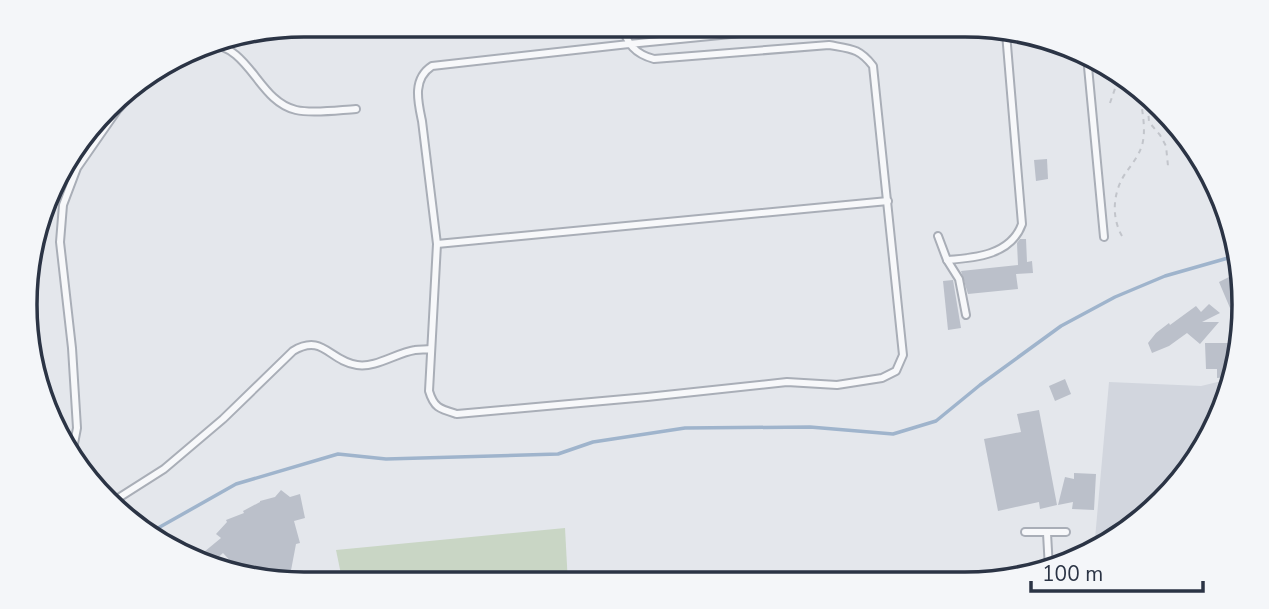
<svg xmlns="http://www.w3.org/2000/svg" width="1269" height="609" font-family="'Nunito Sans',sans-serif">
<rect width="100%" height="100%" fill="#e4e7ec"/>
<!-- built -->
<path fill="#d2d6de" d="M1230,379l-7,33 -37,63 -51,51 -41,24 15,-168 92,4z"/>
<!-- green -->
<path fill="#c9d6c5" d="M565,528l3,56h-225l-7,-34z"/>
<g fill="none" stroke-linecap="round" stroke-linejoin="round">
<!-- stream -->
<path stroke="#9fb4cc" stroke-width="3.5" d="M151,532l85,-48 102,-30 48,5 172,-5 35,-12 92,-14 125,-1 83,7 43,-13 44,-36 81,-59 54,-29 50,-21 70,-20"/>
</g>
<!-- building -->
<g fill="#bbc0ca">
<path d="M1047,159l1,20 -12,2 -2,-21z"/>
<path d="M1020,239h6l1,23 5,-1 1,12 -17,1 2,15 -50,5 -7,-23 57,-6 -1,-22z"/>
<path d="M1235,274l2,4 2,-2 5,25 -14,7 -11,-26z"/>
<path d="M953,280l8,48 -13,2 -5,-49z"/>
<path d="M1209,304l11,9 -18,9h17l-19,22 -13,-11 -18,13 -17,7 -4,-10 8,-10 13,-10 1,2 26,-19 5,6z"/>
<path d="M1205,343h24v18h4l-3,16 -13,1v-9h-11z"/>
<path d="M1065,379l6,15 -16,7 -6,-15z"/>
<path d="M1039,410l18,95 -17,4 -1,-7 -41,9 -14,-72 37,-7 -4,-18z"/>
<path d="M1074,473l22,1 -2,36 -22,-1 1,-7 -15,3 7,-28 9,2z"/>
<path d="M281,490l9,7 10,-3 5,24 -11,3 6,22 -4,1 -7,37 -42,-8 1,-4 -12,-2 -13,-14 -10,9 -9,-10 17,-14 -5,-4 11,-12 -1,-2 18,-7 -1,-2 17,-9v-1l15,-4z"/>
</g>
<g fill="none" stroke-linecap="round" stroke-linejoin="round">
<!-- service casing -->
<g stroke="#a9aeb7" stroke-width="10">
<g id="service">
<path d="M622,25c5,19 13,29 32,34l175,-14c22,4 30,3 44,21l30,289 -7,16 -14,7 -45,7 -50,-3 -140,15 -190,17c-17,-5 -23,-6 -28,-23l8,-147 -15,-123c-4,-19 -10,-42 10,-55l197,-22 195,-19"/>
<path d="M208,43c43,4 50,58 88,67 17,4 43,0 60,-1"/>
<path d="M1087,56l17,181"/>
<path d="M938,236l9,24 12,19 7,36"/>
<path d="M437,244l451,-43"/>
<path d="M947,260c28,-2 64,-5 75,-36l-16,-191"/>
<path d="M72,454l5,-26 -5,-80 -12,-106 3,-37 14,-37 41,-59 33,-36"/>
<path d="M109,504l55,-35 59,-50 70,-68c30,-18 36,10 64,14 19,3 39,-12 58,-15 5,-1 11,0 16,-1"/>
<path d="M1025,532h41"/>
<path d="M1047,533l2,36"/>
</g>
</g>
<!-- path -->
<g stroke="#c2c5cb" stroke-width="2" stroke-dasharray="5 5" stroke-linecap="butt">
<path d="M1147,96l2,26 11,13 6,11 2,20"/>
<path d="M1110,103l9,-26"/>
<path d="M1122,236c-11,-19 -9,-44 3,-62 7,-10 16,-21 18,-33 3,-16 -2,-34 -3,-49"/>
</g>
<!-- service -->
<use href="#service" stroke="#f7f8fa" stroke-width="6"/>
</g>
<!-- crop -->
<path d="M0 0H1269V609H0ZM304 37H965A267 267 0 0 1 1232 304V305A267 267 0 0 1 965 572H304A267 267 0 0 1 37 305V304A267 267 0 0 1 304 37Z" fill="#f4f6f9" fill-rule="evenodd"/>
<path fill="none" stroke="#2b3445" stroke-width="3.5" d="M304 37H965A267 267 0 0 1 1232 304V305A267 267 0 0 1 965 572H304A267 267 0 0 1 37 305V304A267 267 0 0 1 304 37Z"/>
<!-- scale -->
<path d="M1031 581v10h172v-10" fill="none" stroke="#2b3445" stroke-width="3.5"/>
<text x="1042" y="581" font-size="21" fill="#2b3445" stroke="#f4f6f9" stroke-width="5" paint-order="stroke">100 m</text>
</svg>
